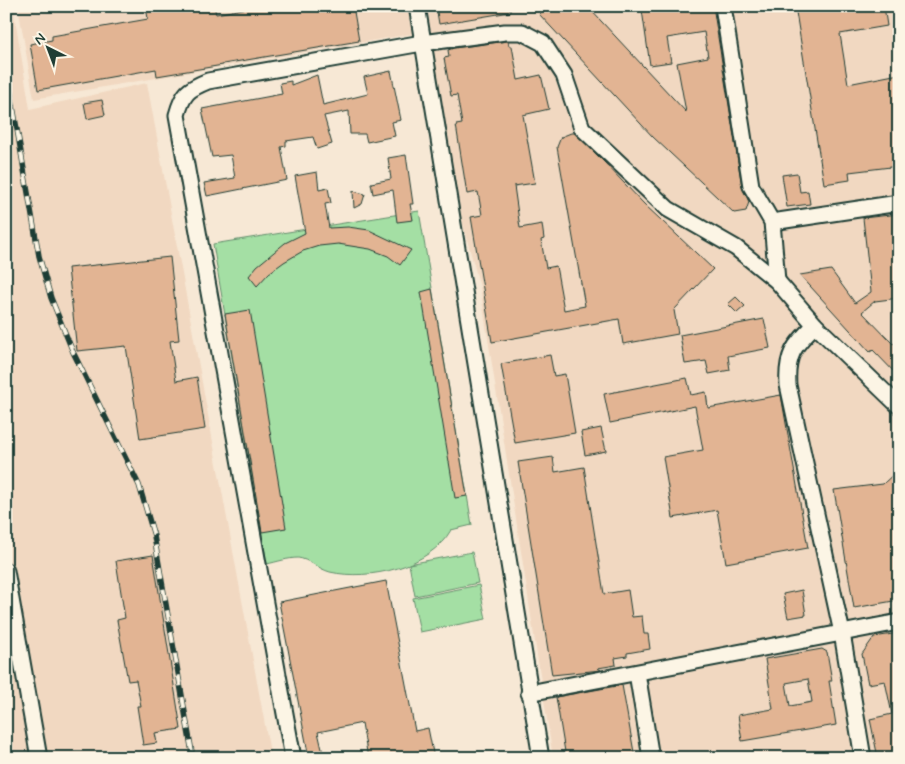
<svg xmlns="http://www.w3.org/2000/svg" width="905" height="764" font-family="Mynerve,sans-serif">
<rect width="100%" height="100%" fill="#f7e8d5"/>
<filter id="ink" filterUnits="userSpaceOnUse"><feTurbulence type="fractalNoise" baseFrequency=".02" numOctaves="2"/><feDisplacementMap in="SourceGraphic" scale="10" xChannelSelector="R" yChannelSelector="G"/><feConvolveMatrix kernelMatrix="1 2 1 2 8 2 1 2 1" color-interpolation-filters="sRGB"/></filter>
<g filter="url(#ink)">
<!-- built -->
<g fill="#f1d8c1">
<path d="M6,6h7l17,103 117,-26 124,675h-265z"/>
<path d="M18,6h881v752h-346l-73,-471 -69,-253 -377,65z"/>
</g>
<!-- green -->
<g fill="#a4dfa4" stroke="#628e6c">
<path d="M419,211l53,314 -21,5c-21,37 -82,51 -121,42 -11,-3 -22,-13 -32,-14 -10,0 -22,4 -31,6l-54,-320z"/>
<path d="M472,552l6,31 -63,13 -6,-32z"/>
<path d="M479,585l7,34 -66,13 -7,-34z"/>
</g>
<!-- building -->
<g fill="#e2b493" stroke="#1f3d34" fill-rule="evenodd">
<path d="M146,6h68l2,8 43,-8h94l6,35 -136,23v1l-66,11 -1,-7 -118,21 -8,-46 22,-4v-4l96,-17z"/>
<path d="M436,6h74v6l-71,12z"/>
<path d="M548,6h39l99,106 -9,-49 31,-6 -4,-25 -37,6 4,24 -21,3 -8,-55 26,-4h45l29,181 7,15 -3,9 -12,2 -81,-76 -114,-123z"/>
<path d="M795,6h89l3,20 -47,8 8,50 51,-10v92l-50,6 1,8 -26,4z"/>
<path d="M508,41l1,5h3l6,34 23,-5 8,34 -26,6 12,68 -21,3 6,42 22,-4 2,15 -3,1 5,28 10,-2 8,44 21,-4 -28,-159 4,-10 10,-4h4l30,30 39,41 69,65 -39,41 4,24 -55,10 -4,-25 -127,23 -21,-125 11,-2 -4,-23 -11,2 -11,-69 6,-1 -5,-29 -6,1 -7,-38 5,-1 -1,-7 6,-2z"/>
<path d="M391,71l10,49 -9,2 3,14 -28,6 -2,-8h-15l-1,-23 -25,5 8,28 -15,5 -4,-12 -27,4v5l-5,1 6,33 -80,16 -3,-13 31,-5 -4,-23 -19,2 -10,-48 80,-15 -2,-11 11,-2v4l26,-10 6,30 45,-11 -4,-17z"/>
<path d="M102,100l3,15 -18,4 -3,-16z"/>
<path d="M406,155l7,49h-3l3,16 -16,2 -4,-32 -20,4 -2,-11 20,-4 -3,-21z"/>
<path d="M317,172l2,18 9,-2 3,15 -6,1 4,24 19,-1 21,3 42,20 -11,15 -12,-9 -18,-7 -32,-5 -19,2 -16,5 -19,11 -15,11 -12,13 -8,-10 8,-10 28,-23 20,-10 -10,-57z"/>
<path d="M797,173l3,19 8,-1 2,13 -23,3 -5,-32z"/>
<path d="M353,191l12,3 -3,10 -8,4z"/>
<path d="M899,214v84l-24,3 -13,11 31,32 6,-5v38l-26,-27 -3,2 -70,-77 31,-5 24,33 16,-11 -8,-74z"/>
<path d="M170,257l9,83 -9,1 6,40 21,-4 8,52 -65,10 -14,-93 -49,5 -9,-83z"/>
<path d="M432,289l35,207 -12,2 -34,-206z"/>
<path d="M736,297l9,9 -8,7 -9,-9z"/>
<path d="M250,310l36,218 -24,4 -37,-218z"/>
<path d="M764,319l6,29 -42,8 2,14 -21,4 -3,-13 -21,3 -5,-29z"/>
<path d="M550,355l4,21 11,-2 10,59 -60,10 -14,-79z"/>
<path d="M687,378l4,17 15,-3 2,16 73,-13 27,153 -82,15 -9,-53 -44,8 -10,-61 40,-7 -8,-44 -85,17 -6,-29z"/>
<path d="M601,428l5,23 -21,4 -4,-23z"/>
<path d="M553,457l2,15 29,-5 20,127 24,-4 4,27 10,-1 2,18h4l2,15 -23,4v3l-12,2 1,7 -18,3 3,2 -49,5 -34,-213z"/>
<path d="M899,469v131l-45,8 -20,-118 49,-6z"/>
<path d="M153,555l28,174 -26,4 2,10 -14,2 -6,-39h4l-5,-26 -8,1 -11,-61 8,-2 -9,-57z"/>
<path d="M386,581l29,150 13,-3 6,30h-66l-6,-35 -44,9 6,26h-15l-30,-156z"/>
<path d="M802,590l4,25 -18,3 -5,-24z"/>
<path d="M899,633v125h-21l-8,-39 22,-5 -7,-33 -17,3 -6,-30 12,-17z"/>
<path d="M822,649l5,3 5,29h-3l7,44 -94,16 -4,-26 35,-6 -8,-50zM808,679l4,23 -22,4 -4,-23z"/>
<path d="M622,685l13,73h-69l-10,-61z"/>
</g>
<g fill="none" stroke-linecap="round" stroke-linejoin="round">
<!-- minor casing -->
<g stroke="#1f3d34" stroke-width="19">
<g id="minor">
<path d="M417,6l124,752"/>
<path d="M723,6l28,180 21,36 5,59"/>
<path d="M772,222l127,-19"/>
<path d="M815,325c-21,20 -29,30 -27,60l54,248 21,125"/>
<path d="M6,571l33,187"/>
<path d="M637,673l14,85"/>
<path d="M529,693l370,-71"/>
<path d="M293,758l-116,-643c6,-22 11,-26 31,-34l214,-38 83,-11h17l21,11 21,32 18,53 86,81 68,39 41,33 38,44 84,81"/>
</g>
</g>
<!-- minor -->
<use href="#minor" stroke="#fcf5e5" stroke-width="15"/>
<!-- rail casing -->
<g stroke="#1f3d34" stroke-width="5.5">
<path id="rail" d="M6,66l33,190 12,42 22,54 66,133 15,51 39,222"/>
</g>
<!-- rail -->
<use href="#rail" stroke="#fcf5e5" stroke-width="4" stroke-dasharray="11" stroke-linecap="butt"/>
</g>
</g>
<!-- margin -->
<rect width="905" height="764" fill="none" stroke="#fcf5e5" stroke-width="25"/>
<rect x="12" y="12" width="880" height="739" fill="none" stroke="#1f3d34" stroke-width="2" filter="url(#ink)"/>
<!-- north arrow -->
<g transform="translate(48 48) rotate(318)" stroke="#fcf5e5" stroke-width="4" paint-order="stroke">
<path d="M0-4L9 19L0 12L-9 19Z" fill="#1f3d34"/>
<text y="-8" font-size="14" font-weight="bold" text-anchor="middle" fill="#1f3d34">N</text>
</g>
</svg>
